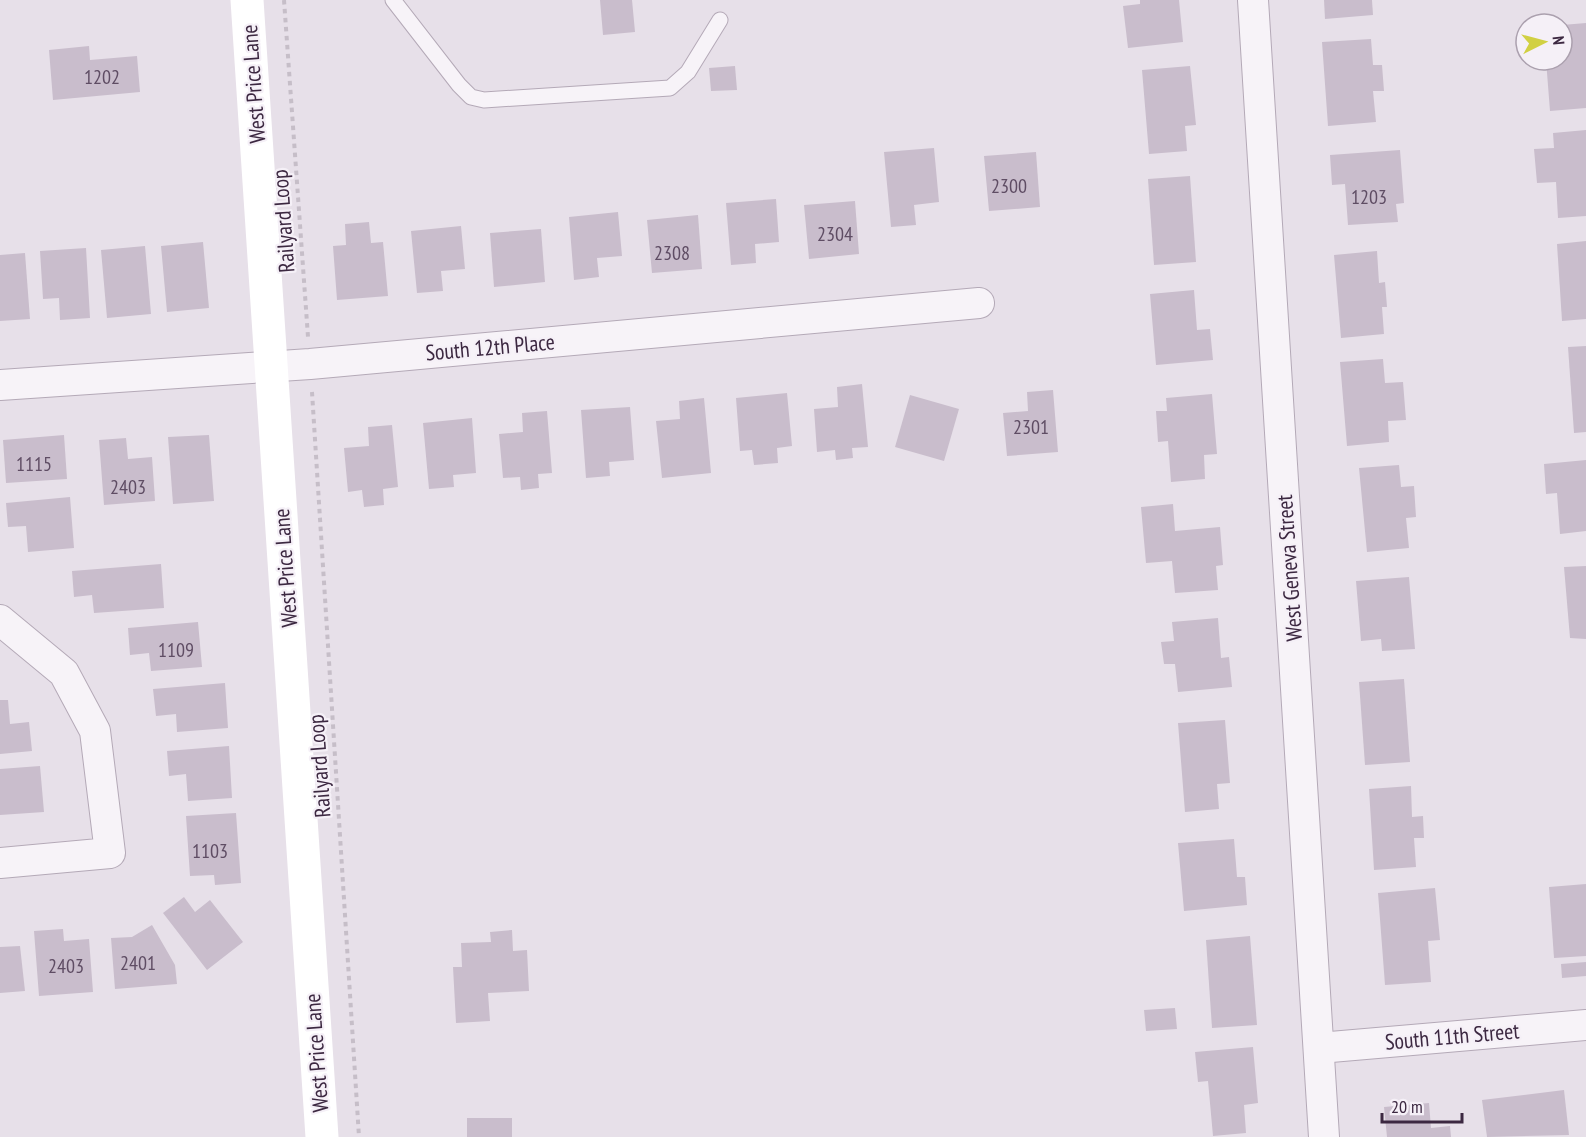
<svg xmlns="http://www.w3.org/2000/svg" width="1586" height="1137" font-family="'PT Sans Narrow',sans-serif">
<rect width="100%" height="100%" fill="#e7e0e9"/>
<!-- building -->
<g fill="#c9bdcc">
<path d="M600,0h32l3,32 -32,3z"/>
<path d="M1140,0h39l4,42 -55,6 -5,-42 17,-2z"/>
<path d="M1324,0h48l1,15 -48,4z"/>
<path d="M1586,23v85l-36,3 -4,-51h16v-35z"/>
<path d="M1371,39l2,26h9l2,26h-11l3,31 -48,4 -6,-84z"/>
<path d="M89,46l1,14 47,-4 3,36 -87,8 -4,-50z"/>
<path d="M735,66l2,24 -26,1 -2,-23z"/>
<path d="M1190,66l6,59 -11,1 2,25 -38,3 -7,-84z"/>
<path d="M1586,130v86l-28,2 -2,-36 -19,1 -3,-34 20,-1 -1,-15z"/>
<path d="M934,148l5,54 -25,3 2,20 -25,2 -7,-75z"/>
<path d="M1400,150l4,53 -8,1 2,18 -50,3 -3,-41 -13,1 -2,-30z"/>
<path d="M1036,152l4,55 -51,4 -5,-55z"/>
<path d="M1190,176l6,86 -42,3 -6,-86z"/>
<path d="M776,199l3,43 -24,2 1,19 -25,2 -5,-62z"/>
<path d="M855,201l4,53 -50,5 -5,-54z"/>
<path d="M618,212l4,44 -25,2 2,19 -25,3 -5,-63z"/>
<path d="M698,215l4,54 -50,4 -5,-53z"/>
<path d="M369,222l2,21 12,-1 5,54 -51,4 -4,-54 13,-1 -1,-21z"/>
<path d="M461,226l4,43 -24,2 2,20 -26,2 -6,-62z"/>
<path d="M541,229l4,53 -51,5 -4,-54z"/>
<path d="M1586,241v78l-24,2 -5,-77z"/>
<path d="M203,242l6,66 -42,4 -6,-66z"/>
<path d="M145,246l6,68 -44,4 -6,-68z"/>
<path d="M86,248l4,70 -30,2 -1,-22 -16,1 -3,-48z"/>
<path d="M1377,251l2,32 6,-1 2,25h-5l2,27 -43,4 -7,-83z"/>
<path d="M25,253l5,66 -30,2v-66z"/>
<path d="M1194,290l3,40 13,-1 3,31 -57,5 -6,-71z"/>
<path d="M1586,346v86l-12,1 -6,-86z"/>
<path d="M1383,359l2,24 18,-1 3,38 -18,1 1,21 -42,4 -7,-84z"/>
<path d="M862,384l6,63 -16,1 1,10 -17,2 -1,-10 -18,2 -3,-43 24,-2 -1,-20z"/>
<path d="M1053,390l5,62 -51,4 -4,-43 25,-2 -1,-19z"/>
<path d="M787,393l5,53 -15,2 1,15 -24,2 -2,-15 -12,1 -4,-53z"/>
<path d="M1212,394l5,60 -13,1 1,24 -34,3 -3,-41 -10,1 -2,-31h11l-1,-13z"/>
<path d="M910,395l49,14 -15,52 -49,-14z"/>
<path d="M704,398l7,75 -49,5 -6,-57 24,-2 -1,-18z"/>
<path d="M630,407l4,53 -25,2 1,14 -24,2 -5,-68z"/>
<path d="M547,411l5,62 -14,1 1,14 -18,2 -1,-13 -17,1 -4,-44 24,-2 -1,-19z"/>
<path d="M472,418l4,55 -23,2 1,12 -25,2 -6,-66z"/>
<path d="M392,425l6,62 -15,2 1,16 -20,2 -2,-17 -14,2 -4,-44 25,-2 -1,-19z"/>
<path d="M64,435l3,44 -61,4 -3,-43z"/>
<path d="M209,435l5,66 -41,3 -5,-67z"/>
<path d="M126,438l2,21 24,-2 3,44 -51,4 -5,-65z"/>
<path d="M1586,460v71l-26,3 -3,-41 -11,1 -2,-30z"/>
<path d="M1399,465l2,22 13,-1 2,31 -10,1 3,30 -42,4 -8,-84z"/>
<path d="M70,497l4,51 -46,4 -2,-26 -18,1 -2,-24z"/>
<path d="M1173,504l2,27 45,-4 3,38 -7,1 2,24 -43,3 -3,-32 -26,2 -5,-56z"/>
<path d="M161,564l3,44 -70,5 -2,-18 -18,2 -2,-26z"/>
<path d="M1586,566v73l-16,-1 -6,-71z"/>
<path d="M1409,577l6,72 -33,2 -1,-12 -20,2 -5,-60z"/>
<path d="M1218,618l3,40 8,-1 3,30 -54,5 -3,-28h-11l-3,-22 13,-1 -2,-19z"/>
<path d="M198,622l4,45 -51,4 -2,-18 -19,2 -2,-27z"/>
<path d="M1404,679l6,83 -45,3 -6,-83z"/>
<path d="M225,683l3,45 -51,4 -1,-18 -20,2 -3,-27z"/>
<path d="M0,700h8l2,24 19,-2 3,29 -32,3z"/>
<path d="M1225,720l5,63 -13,1 2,25 -34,3 -7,-89z"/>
<path d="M229,746l3,52 -44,3 -2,-27 -17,2 -2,-25z"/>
<path d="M40,766l4,46 -44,3v-46z"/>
<path d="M1411,786l1,31 11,-1 1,22h-10l2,29 -42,3 -5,-81z"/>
<path d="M236,813l5,70 -26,2 -1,-10 -24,1 -4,-60z"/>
<path d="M1234,839l3,38h8l2,28 -63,6 -6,-68z"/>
<path d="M1586,884v72l-32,2 -5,-71z"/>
<path d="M1435,888l5,52 -12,1 3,41 -46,3 -7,-92z"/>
<path d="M184,897l11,15 15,-12 33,42 -36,28 -44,-57z"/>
<path d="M152,925l23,40 2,19 -62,5 -4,-51 21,-1z"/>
<path d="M63,929l1,12 25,-2 4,53 -54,4 -5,-65z"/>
<path d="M512,930l1,21 14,-1 2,41 -41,2 2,28 -34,2 -3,-56h9l-1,-24 30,-1 -1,-10z"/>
<path d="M1250,936l7,89 -45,3 -6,-88z"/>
<path d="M20,946l5,45 -25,2v-46z"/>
<path d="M1586,962v14l-24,2 -1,-14z"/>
<path d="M1175,1008l2,21 -31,2 -2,-21z"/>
<path d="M1253,1047l5,56 -14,2 2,28 -33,3 -5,-55 -10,1 -3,-30z"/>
<path d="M1564,1090l5,45 -82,2 -5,-37z"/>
<path d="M1429,1103l2,25 19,-2 1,11h-64l-3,-30z"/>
<rect x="467" y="1118" width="45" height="19"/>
</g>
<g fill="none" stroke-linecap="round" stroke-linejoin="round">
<!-- lane casing -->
<g stroke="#b4a9b7" stroke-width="17">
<path id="lane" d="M393,0l66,85 12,12 13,3 186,-12 18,-16 32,-52"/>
</g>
<!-- street casing -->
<g stroke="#b4a9b7" stroke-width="32">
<g id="street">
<path d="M1253,0l71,1137"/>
<path d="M0,385l310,-21 669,-61"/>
<path d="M0,620l64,53 31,58 15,122 -110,10"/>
<path d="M1319,1048l267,-23"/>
</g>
</g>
<!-- path -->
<g stroke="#c6bec8" stroke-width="4" stroke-dasharray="4.5 4.5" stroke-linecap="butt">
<path d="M284,0l24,337"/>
<path d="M312,392l47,745"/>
</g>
<!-- lane -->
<use href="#lane" stroke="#f7f3f8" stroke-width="15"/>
<!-- street -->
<use href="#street" stroke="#f7f3f8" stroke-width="30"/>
<!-- secondary -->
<path stroke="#fff" stroke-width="33" d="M247,0l75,1137"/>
</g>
<g text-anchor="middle" stroke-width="4.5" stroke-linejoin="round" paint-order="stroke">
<!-- number labels -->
<g font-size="20" fill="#5f4d64">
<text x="102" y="84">1202</text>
<text x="1009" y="193">2300</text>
<text x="1369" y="204">1203</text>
<text x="835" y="241">2304</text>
<text x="672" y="260">2308</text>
<text x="1031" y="434">2301</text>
<text x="34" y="471">1115</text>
<text x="128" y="494">2403</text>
<text x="176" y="657">1109</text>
<text x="210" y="858">1103</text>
<text x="138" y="970">2401</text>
<text x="66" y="973">2403</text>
</g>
<!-- street labels -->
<g font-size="22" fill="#3c2841" stroke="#f5f0f7">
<text transform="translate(253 84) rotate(-94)" y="8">West Price Lane</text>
<text transform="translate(283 221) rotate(-94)" y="8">Railyard Loop</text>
<text transform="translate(490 347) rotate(-5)" y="8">South 12th Place</text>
<text transform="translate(285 568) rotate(-94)" y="8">West Price Lane</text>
<text transform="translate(1289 568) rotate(-94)" y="8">West Geneva Street</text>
<text transform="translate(319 766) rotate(-94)" y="8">Railyard Loop</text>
<text transform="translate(1452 1036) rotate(-5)" y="8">South 11th Street</text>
<text transform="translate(316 1053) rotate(-94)" y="8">West Price Lane</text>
</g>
</g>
<!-- north arrow -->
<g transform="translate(1544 42) rotate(84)"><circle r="28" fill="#f5f0f7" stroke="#aba0ae" stroke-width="1.5"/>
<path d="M0-4.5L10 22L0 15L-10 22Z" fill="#d1d042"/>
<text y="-9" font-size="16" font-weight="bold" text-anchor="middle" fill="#3c2841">N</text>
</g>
<!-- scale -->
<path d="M1382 1113v9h80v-9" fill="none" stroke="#3c2841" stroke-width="3"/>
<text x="1391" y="1113" font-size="18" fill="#3c2841" stroke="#f5f0f7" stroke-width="4.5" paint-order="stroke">20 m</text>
</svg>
